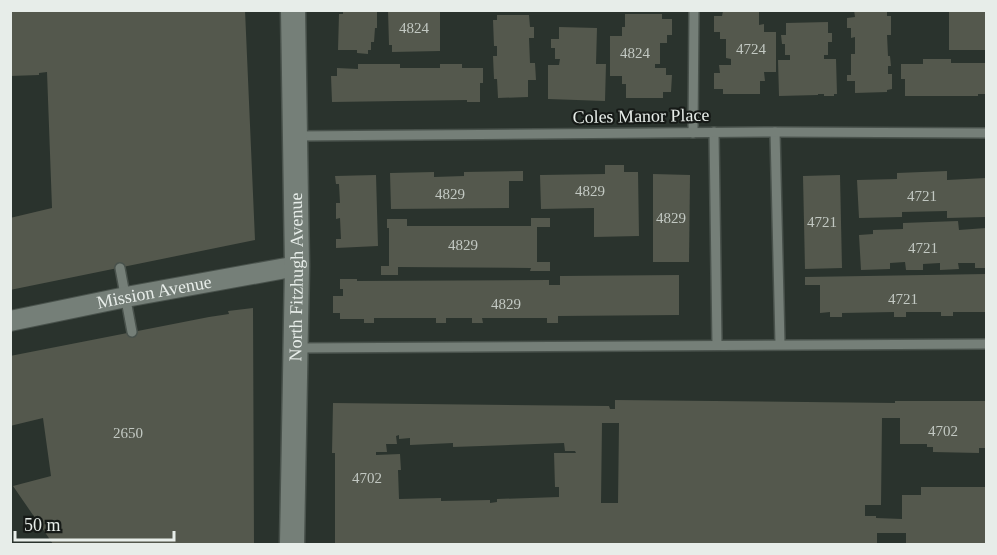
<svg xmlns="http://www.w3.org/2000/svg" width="997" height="555" font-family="Georgia,serif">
<rect width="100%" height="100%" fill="#2a332d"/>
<!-- building -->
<g fill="#54584d" fill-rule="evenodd">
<path d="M10,10h235l10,230 -245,50v-72l42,-10 -5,-136 -8,1v2l-29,1z"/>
<path d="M343,10h34v18h-2l-1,14h-3v8h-3v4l-11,-1v-3h-19l1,-36h4z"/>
<path d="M388,10h52v41l-48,1v-7h-3z"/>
<path d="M854,10h33v6h4v19h-4l1,21h2l1,10h-3v8h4v15l-5,1v2l-32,1v-12h-8v-6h4v-21h4v-17l-4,1v-10h-4v-10l8,-1z"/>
<rect x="949" y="10" width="37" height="40"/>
<path d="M723,11h36v14l5,-1v8h12v40h-12l1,9h-5v13h-37v-5h-9v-16h6l-1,-8h12v-6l-5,-1v-19h-6v-7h-6v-16h8z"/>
<path d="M625,14h37v5h10v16h-5v8h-7v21h-5v4h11v7h6l-1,17h-8v6h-37v-14h-4v-8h-12v-40h12v-9h3z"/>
<path d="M497,15h32l1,12h4v11h-5l1,25h5l1,17h-8v17l-30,1 -1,-19h-3l-1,-23h4v-10h-3l-1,-26h4z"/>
<path d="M828,22v11h4v9h-4v13h-4v4h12l1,35h-3v2h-10v-2h-6v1l-39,1 -1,-36h12v-5h-5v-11h-3l-1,-9h5v-12z"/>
<path d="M559,27l38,1 -1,36h10l-1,37 -57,-2v-34h11l1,-6h-5v-11h-4v-9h8z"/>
<path d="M923,59h28v4h35v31h-8v2h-73v-17h-4v-15h22z"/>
<path d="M358,64h42v4h40v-4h22v4h21v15h-3v19h-13v-2l-135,2 -1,-26h6v-8l21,1z"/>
<path d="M605,165h19v7h14l1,64 -45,1v-29l-53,1 -1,-34 65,-1z"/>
<path d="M523,171v10h-14v27l-118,1 -1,-36 44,-1v5l30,-1v-4z"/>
<path d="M947,171v9l39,-2v39l-39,1v-7l-45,1v5l-43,1 -2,-38 40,-1v-6z"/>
<path d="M653,174l37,1 -1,87h-36z"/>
<path d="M376,175l2,71 -42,2v-9h5l-1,-21 -4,1v-16h4l-1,-19h-3l-1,-8z"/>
<path d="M840,175l2,93 -37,1 -2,-93z"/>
<path d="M531,218h19v9h-13v35h13v9h-20l1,-3 -133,-1v8h-17v-9h8v-38h-2v-9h20v7h124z"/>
<path d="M958,221l1,9 27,-2v40h-11v-5h-17l1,6 -19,1v-7l-17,1v6h-17l-1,-8 -15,1v6l-29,1 -2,-35 14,-1v-4l30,-1v-6z"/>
<path d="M986,274v38h-33v4h-12v-4h-35v5h-12v-5l-52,1v4h-12v-5l-10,1v-28h-15v-8z"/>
<path d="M679,275v40l-121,1v7h-11v-5h-65l1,5h-11v-5h-26v5h-10v-5h-62v5h-10v-4h-24v-6h-7v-17h10v-7h-3v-10h17v2l192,-1v5h11v-9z"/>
<path d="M253,308l1,236h-201l-40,-58 38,-10 -8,-58 -33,8v-70l199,-39 20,-3 -1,-3z"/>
<path d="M615,400l280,3v-2h91v47h-7v5l-46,-1v-5h-6v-3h-27v-26h-18l-1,87h-16v11h11v2l26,1v-24h19v-8h65v57h-80v-11h-29v11h-542v-91h-3l1,-50 276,3 1,3h5zM602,423h17l-1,80h-17zM399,435v4l11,-1v7l43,-2v4l111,-4 1,8h10l1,2h-22l1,34h4v10l-62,2v3l-7,1v-3l-49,1v-3l-42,1 -1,-29h3l-1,-16 -24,1v-3h11l-1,-8h11l-1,-8z"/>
</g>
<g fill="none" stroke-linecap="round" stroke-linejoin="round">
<!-- service casing -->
<g stroke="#49524c" stroke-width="12">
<g id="service">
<path d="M714,132l3,213"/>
<path d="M775,132l5,212"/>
<path d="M693,133l1,-123"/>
<path d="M296,136l479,-4 211,1"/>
<path d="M120,268l12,64"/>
<path d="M296,348l690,-4"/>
</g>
</g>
<!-- minor casing -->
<g stroke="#49524c" stroke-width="22">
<g id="minor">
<path id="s1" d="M10,321l116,-24 171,-31"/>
</g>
</g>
<!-- tertiary casing -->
<g stroke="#49524c" stroke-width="27">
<g id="tertiary">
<path id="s2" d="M292,544l5,-278 -4,-256"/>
</g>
</g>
<!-- service -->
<use href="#service" stroke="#757f78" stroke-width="9"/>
<!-- minor -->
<use href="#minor" stroke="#757f78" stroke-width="20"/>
<!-- tertiary -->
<use href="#tertiary" stroke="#757f78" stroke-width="24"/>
</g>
<g text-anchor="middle" stroke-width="4.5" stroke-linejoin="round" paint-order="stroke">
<!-- number labels -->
<g font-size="15" fill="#c2c8c2">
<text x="414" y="33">4824</text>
<text x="751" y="54">4724</text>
<text x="635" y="58">4824</text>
<text x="590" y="196">4829</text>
<text x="450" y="199">4829</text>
<text x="922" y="201">4721</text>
<text x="671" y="223">4829</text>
<text x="822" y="227">4721</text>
<text x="463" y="250">4829</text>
<text x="923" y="253">4721</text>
<text x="903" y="304">4721</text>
<text x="506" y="309">4829</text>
<text x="943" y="436">4702</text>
<text x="128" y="438">2650</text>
<text x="367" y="483">4702</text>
</g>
<!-- street labels -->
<g font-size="18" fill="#e7ede9" stroke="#161a17">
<text transform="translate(641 116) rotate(-1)" y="6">Coles Manor Place</text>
<text dy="6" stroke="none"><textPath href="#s2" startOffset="267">North Fitzhugh Avenue</textPath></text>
<text dy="6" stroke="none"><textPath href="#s1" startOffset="147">Mission Avenue</textPath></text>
</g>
</g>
<!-- border -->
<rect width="997" height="555" fill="none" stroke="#e7ede9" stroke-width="24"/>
<!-- scale -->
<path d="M15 531v9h159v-9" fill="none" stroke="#e7ede9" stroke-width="3"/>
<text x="24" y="531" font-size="18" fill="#e7ede9" stroke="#161a17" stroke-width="4.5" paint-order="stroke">50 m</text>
</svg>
